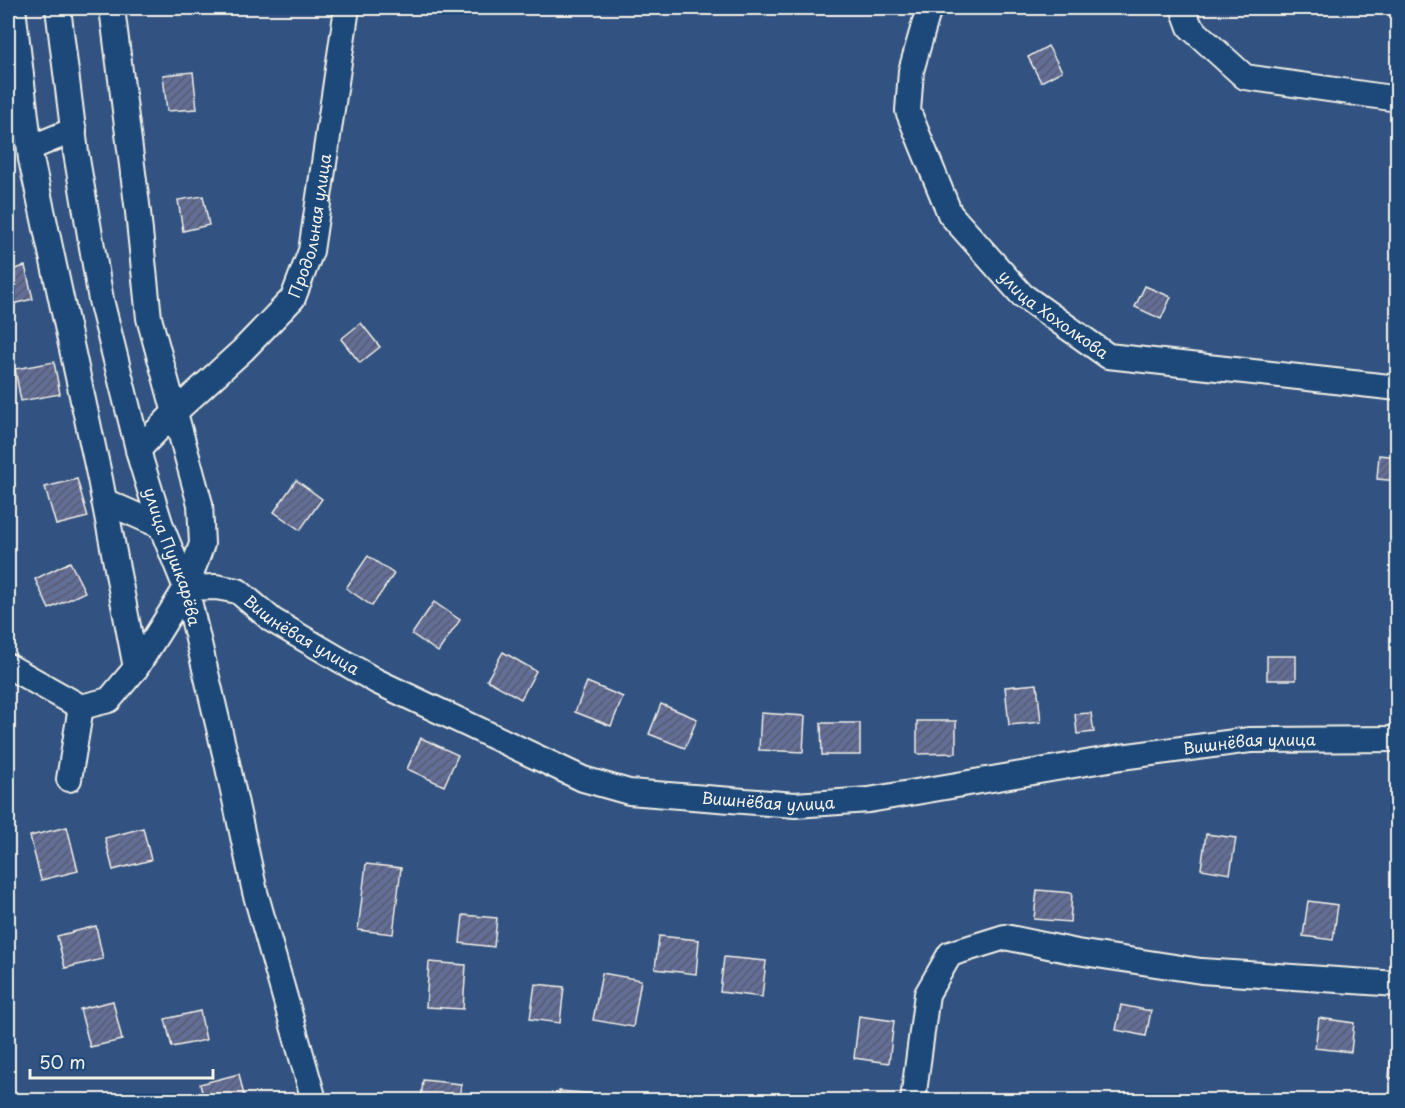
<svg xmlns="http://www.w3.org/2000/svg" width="1405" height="1108" font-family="'Playpen Sans',sans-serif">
<defs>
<pattern id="building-hatch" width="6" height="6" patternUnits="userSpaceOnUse" patternTransform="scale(1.5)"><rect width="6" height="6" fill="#646e96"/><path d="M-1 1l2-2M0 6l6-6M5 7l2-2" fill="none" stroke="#565b6e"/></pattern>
</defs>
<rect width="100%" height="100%" fill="#325382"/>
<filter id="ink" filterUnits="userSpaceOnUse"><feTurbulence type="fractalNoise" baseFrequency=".0167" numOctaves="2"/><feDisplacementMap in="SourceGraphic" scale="12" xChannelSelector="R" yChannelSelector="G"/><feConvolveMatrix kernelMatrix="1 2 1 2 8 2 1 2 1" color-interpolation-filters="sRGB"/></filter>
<g filter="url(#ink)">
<!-- building -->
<g fill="url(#building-hatch)" stroke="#f4f1e8" stroke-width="1.5">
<path d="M1048,46l14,25 -21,11 -13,-25z"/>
<path d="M193,72l4,37 -30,2 -4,-36z"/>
<path d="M203,196l6,29 -26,6 -5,-31z"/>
<path d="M25,266l8,33 -25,6v-34z"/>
<path d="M1145,286l26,11 -10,22 -26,-12z"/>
<path d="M361,323l19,24 -20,16 -19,-24z"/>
<path d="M54,362l6,32 -39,7 -6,-32z"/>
<path d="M1379,455l19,2v24l-21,-2z"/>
<path d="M77,479l11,38 -32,8 -11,-38z"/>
<path d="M296,480l26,19 -22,31 -26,-18z"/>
<path d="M368,556l26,18 -22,32 -26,-18z"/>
<path d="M70,562l15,30 -36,17 -14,-30z"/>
<path d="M434,602l26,18 -22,32 -26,-18z"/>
<path d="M503,652l33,19 -15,28 -34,-19z"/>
<rect x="1267" y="656" width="29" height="24"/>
<path d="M587,682l36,15 -12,29 -36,-14z"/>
<path d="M1037,684l4,38 -32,3 -4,-38z"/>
<path d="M661,704l36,15 -12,29 -36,-14z"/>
<path d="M761,713l44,3 -2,36 -44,-2z"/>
<path d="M1091,713l3,19 -17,2 -2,-20z"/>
<path d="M917,721h39v32l-39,1z"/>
<path d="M821,723h39v32h-38z"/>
<path d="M421,738l37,17 -14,31 -37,-17z"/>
<path d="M67,827l11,44 -37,9 -11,-44z"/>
<path d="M143,828l8,32 -38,10 -8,-32z"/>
<path d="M1206,834l30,4 -6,36 -29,-5z"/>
<path d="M366,864l35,4 -8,66 -35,-4z"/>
<path d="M1037,890l35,3 -2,29 -36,-3z"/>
<path d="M1308,901l30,4 -5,35 -30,-4z"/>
<path d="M463,915l34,3 -3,29 -34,-4z"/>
<path d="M96,926l7,33 -38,9 -8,-32z"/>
<path d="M659,936l40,4 -3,34 -41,-5z"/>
<path d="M724,957l42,4 -4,36 -42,-5z"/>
<path d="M429,962l37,3 -3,44 -37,-2z"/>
<path d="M602,973l39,7 -8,47 -40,-7z"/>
<path d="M535,984l29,3 -4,36 -30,-4z"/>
<path d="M113,1001l9,39 -32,7 -10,-38z"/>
<path d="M1121,1005l30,6 -5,25 -30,-6z"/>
<path d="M200,1011l6,29 -34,7 -7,-28z"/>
<path d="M859,1016l35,5 -5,42 -35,-5z"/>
<path d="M1319,1018l35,5 -3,29 -36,-4z"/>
<path d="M1393,1036l5,1v42l-9,-1z"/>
<path d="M239,1074l6,26h-41l-4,-16z"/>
<path d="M423,1080l38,4 -2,16h-38z"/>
<path d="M559,1091l37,3v6h-38z"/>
</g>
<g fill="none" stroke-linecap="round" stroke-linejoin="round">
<!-- minor casing -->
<g stroke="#f4f1e8" stroke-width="28">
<g id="minor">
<path d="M13,8l18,151 69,320 36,189"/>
<path id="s1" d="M58,8l18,145 25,147 40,161 20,65 25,62 40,170 29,134 59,208"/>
<path id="s2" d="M929,8l-18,63 -3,40 42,103 72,81 86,61 290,32"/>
<path d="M1183,8l7,19 55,50 153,22"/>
<path d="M30,148l44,-18"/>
<path id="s3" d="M138,450l36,-37 69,-63 50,-52 18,-47 36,-243"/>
<path d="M104,501l57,25"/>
<path id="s4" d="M186,588l30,-1 22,4 34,29 104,61 207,98 46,13 166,13 74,-5 252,-43 129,-17 148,-1"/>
<path d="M8,666l73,41"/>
<path d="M81,707l28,-7 27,-32 50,-80 16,-44 -2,-40 -51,-186 -11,-106 -26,-204"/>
<path d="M69,779l12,-72"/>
<path d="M913,1100l14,-106 23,-40 55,-17 72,15 124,19 197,13"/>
</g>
</g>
<!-- minor -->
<use href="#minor" stroke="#1f4a7a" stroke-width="24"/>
</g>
</g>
<g text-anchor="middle" stroke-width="4.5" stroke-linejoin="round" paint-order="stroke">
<!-- street labels -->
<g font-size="16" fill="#f4f1e8" stroke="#1f4a7a">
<text dy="6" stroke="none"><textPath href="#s3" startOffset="292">Продольная улица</textPath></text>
<text dy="6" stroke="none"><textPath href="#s2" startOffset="362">улица Хохолкова</textPath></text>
<text dy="6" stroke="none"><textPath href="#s1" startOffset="562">улица Пушкарёва</textPath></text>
<text dy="6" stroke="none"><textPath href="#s4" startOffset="130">Вишнёвая улица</textPath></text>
<text dy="6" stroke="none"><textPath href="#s4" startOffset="1120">Вишнёвая улица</textPath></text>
<text dy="6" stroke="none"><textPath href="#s4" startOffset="634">Вишнёвая улица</textPath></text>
</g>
</g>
<!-- margin -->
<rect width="1405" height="1108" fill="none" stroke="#1f4a7a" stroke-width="30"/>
<rect x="15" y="15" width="1375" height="1078" fill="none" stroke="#f4f1e8" stroke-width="2" filter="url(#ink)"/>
<!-- scale -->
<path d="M30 1069v9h183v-9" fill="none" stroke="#f4f1e8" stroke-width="3"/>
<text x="39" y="1069" font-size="18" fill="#f4f1e8" stroke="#1f4a7a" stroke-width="4.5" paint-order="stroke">50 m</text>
</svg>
